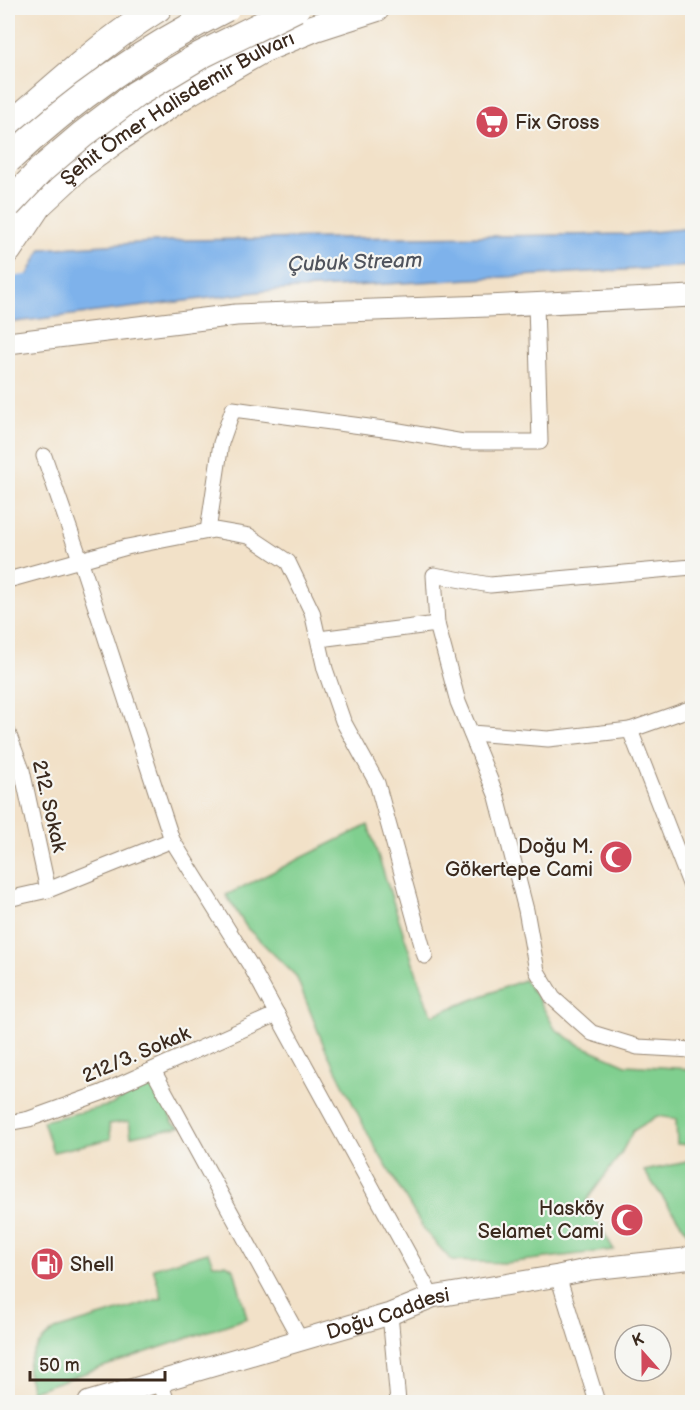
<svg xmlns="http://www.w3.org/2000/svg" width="700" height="1410" font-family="'Balsamiq Sans',sans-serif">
<rect width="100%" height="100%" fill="#f6f6f2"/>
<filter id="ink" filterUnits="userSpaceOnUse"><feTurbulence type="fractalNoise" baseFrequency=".0167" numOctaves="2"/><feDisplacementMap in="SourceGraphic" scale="12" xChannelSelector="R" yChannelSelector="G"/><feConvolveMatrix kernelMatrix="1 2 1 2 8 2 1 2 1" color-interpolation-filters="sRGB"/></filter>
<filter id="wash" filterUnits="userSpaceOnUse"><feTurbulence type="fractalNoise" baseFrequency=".008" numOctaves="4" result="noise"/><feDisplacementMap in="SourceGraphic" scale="24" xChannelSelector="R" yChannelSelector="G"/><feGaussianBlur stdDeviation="1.35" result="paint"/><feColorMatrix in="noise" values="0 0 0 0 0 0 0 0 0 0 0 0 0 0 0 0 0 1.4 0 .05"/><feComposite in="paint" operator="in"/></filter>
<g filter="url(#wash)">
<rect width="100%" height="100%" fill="#f2e1c8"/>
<!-- green -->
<g fill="#80cf8f" stroke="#5e7c56" stroke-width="1.5">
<path d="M368,825l59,180 6,10 91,-35 15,20 16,29 23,15 48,21 66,4v79v-3l-15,-1 -1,-25 -19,-3 -24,15 -13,24 -34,46 28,49 -109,13 -53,-2 -27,-30 -53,-89 -48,-96 -28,-70 -49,-48 -21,-33z"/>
<path d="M145,1086l14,5 14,32 7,4 -49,9 -2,-15 -20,3 2,15 -58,13 -10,-31 68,-16z"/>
<path d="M692,1161v74l-2,1 -46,-65z"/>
<path d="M208,1252l5,12h13l8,5 13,49 -215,73c-2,-7 -5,-16 -4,-24 2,-15 15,-29 27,-37l107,-32 -9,-30z"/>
</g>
<!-- water -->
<path fill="#7eb2eb" stroke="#5c6e84" stroke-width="1.5" d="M692,228v38l-426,25 -258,32v-9l33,-65 146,-9 444,-6z"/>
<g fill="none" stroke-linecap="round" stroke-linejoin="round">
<!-- river -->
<path stroke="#7eb2eb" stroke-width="33" d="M8,294l54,-8"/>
</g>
</g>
<g filter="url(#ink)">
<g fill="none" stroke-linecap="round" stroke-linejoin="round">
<!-- street casing -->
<g stroke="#968673" stroke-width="17">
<g id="street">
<path d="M44,456l36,103 92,281"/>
<path d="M208,531l13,-88 12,-34 166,22 64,11h77l-4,-138"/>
<path d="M8,580l119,-33 87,-17 35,6 39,26 24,50 13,57 18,52 34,62 48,173"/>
<path d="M437,624l-3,-49 56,10 202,-18"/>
<path d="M319,639l118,-15 21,78 39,95 29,113 11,61 16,27 39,35 46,14 54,3"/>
<path d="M692,708l-62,22 62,159"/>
<path d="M8,733l14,37 26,120"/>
<path d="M471,733l77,6 82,-9"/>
<path d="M8,899l40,-9 124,-50 78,125 182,332"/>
<path d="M153,1070l147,269"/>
<path d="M8,1123l21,-4 72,-26 176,-79"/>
<path d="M558,1276l39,126"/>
<path d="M390,1314l8,88"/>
<path d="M160,1382l7,20"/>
</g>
</g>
<!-- secondary casing -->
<g stroke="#968673" stroke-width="23">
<g id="secondary">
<path d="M8,343l228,-28 252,-9 204,-10"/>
<path id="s1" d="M89,1402l301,-88 42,-17 126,-21 33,-7 94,-10 7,-3"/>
</g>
</g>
<!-- highway casing -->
<g stroke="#968673" stroke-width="29">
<g id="highway">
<path d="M8,128c48,-43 96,-86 150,-120"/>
<path id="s2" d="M8,250l30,-45 43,-40 37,-27 72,-47 73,-42 51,-21 62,-20"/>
</g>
</g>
<!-- street -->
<use href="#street" stroke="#fff" stroke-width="15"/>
<!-- secondary -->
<use href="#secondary" stroke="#fff" stroke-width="21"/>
<!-- highway -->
<use href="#highway" stroke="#fff" stroke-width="27"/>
<!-- highway-bridge casing -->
<g stroke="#968673" stroke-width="29" stroke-linecap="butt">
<g id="highway-bridge">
<path d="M8,160c65,-61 138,-112 218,-152"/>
<path d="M8,205l33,-35 41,-35 54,-41 65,-39 95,-47"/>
</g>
</g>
<!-- highway-bridge -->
<use href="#highway-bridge" stroke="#fff" stroke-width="27"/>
</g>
</g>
<!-- icons -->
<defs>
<g id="supermarket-disc" transform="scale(1.725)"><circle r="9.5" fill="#d1495b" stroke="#f6f6f2"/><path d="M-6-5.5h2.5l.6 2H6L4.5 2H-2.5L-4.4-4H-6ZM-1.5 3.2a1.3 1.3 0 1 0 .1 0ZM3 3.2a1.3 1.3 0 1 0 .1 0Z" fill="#fff"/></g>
<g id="mosque-disc" transform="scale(1.725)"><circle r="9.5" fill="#d1495b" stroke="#f6f6f2"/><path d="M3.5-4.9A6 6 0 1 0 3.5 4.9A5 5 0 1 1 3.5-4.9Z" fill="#fff"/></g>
<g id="fuel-disc" transform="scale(1.725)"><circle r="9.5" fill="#d1495b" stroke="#f6f6f2"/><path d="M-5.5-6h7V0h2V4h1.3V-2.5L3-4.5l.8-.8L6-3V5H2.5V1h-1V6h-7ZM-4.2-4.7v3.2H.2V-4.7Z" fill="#fff"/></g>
</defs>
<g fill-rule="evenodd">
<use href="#supermarket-disc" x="492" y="122"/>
<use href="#mosque-disc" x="616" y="857"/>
<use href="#mosque-disc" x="627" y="1220"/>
<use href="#fuel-disc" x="47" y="1264"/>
</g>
<g text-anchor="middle" stroke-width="4.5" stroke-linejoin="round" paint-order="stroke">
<!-- street labels -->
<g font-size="20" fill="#3b2a1e" stroke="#f6f6f2">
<text dy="7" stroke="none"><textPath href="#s2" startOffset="225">Şehit Ömer Halisdemir Bulvarı</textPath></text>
<text transform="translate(50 806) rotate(77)" y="7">212. Sokak</text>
<text transform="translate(136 1054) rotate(-23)" y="7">212/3. Sokak</text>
<text dy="7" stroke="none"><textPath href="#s1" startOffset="312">Doğu Caddesi</textPath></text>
</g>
<!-- poi labels -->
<g font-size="20" fill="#3b2a1e" stroke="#f6f6f2" text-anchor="start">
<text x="515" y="129">Fix Gross</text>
<text x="593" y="853" text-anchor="end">Doğu M.<tspan x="593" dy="23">Gökertepe Cami</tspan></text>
<text x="604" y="1215" text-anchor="end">Hasköy<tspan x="604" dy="23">Selamet Cami</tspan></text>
<text x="70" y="1271">Shell</text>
</g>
<!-- water labels -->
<g font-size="21" font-style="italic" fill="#4f535c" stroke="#f6f6f2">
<text transform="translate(355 262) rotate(-2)" y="7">Çubuk Stream</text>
</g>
</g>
<!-- margin -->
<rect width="700" height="1410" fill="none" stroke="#f6f6f2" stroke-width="30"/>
<!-- north arrow -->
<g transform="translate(643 1353) rotate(339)"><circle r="28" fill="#f6f6f2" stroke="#aba49d" stroke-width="1.5"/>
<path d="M0-4.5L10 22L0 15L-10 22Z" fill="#d1495b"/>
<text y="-9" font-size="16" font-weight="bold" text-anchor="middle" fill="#3b2a1e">K</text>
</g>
<!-- scale -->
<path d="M30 1371v9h135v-9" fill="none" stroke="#3b2a1e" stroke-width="3"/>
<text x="39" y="1371" font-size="18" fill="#3b2a1e" stroke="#f6f6f2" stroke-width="4.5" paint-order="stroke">50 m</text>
</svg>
